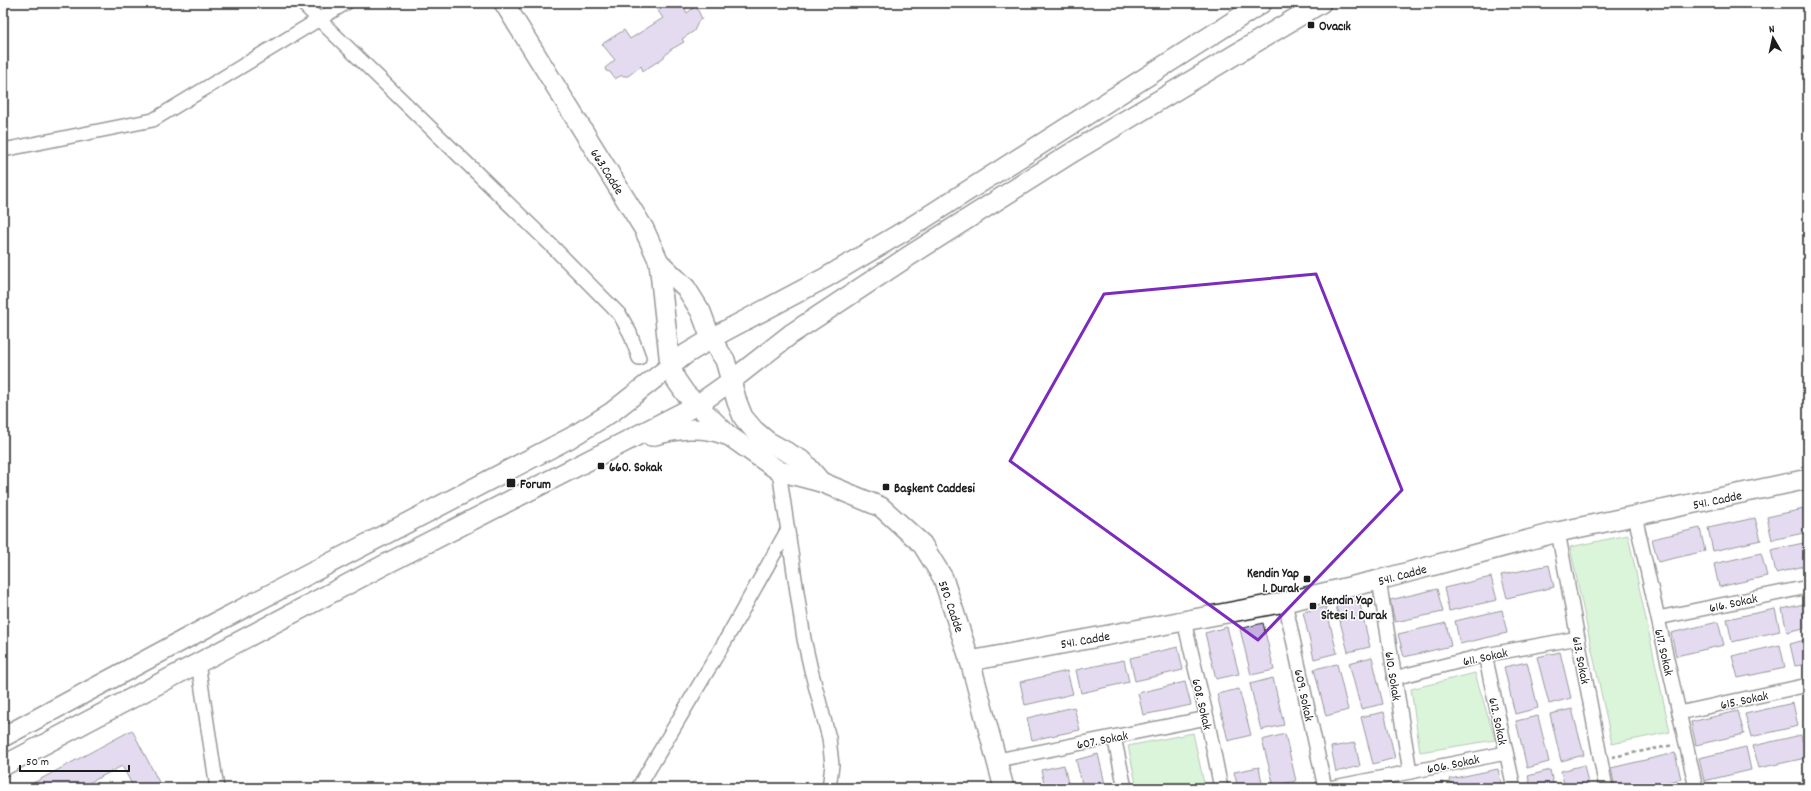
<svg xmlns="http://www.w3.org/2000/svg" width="1811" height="791" font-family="Dekko,sans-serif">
<rect width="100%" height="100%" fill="#fff"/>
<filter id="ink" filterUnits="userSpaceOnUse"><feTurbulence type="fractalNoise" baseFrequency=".025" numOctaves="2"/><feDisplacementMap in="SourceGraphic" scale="8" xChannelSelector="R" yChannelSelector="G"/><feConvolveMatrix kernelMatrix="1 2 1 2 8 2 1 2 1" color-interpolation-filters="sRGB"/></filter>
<g filter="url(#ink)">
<!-- green -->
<g fill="#aee8ad" stroke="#658264">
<path d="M1628,535l42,197 -58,12 -42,-197z"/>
<path d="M1475,673l20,67 -75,12 -9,-63z"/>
<path d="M1193,733l12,55h-68l-9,-42z"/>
</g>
<!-- building -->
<g fill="#c3b0e0" stroke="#1c1c1c">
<path d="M663,3h19l5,10 9,-7 6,13 -3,1 -5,11 -12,8 2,3 -14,8 -7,8 -20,13 -2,-5 -13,10h-8l-5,3 -5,-7 -4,-1 -1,-3 10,-8 -13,-16 22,-14 6,9 33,-21 -7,-10z"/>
<path d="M1808,508v24l-36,8 -5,-23z"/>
<path d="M1755,518l6,22 -48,11 -5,-23z"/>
<path d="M1700,528l5,23 -47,11 -6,-23z"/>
<path d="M1808,542v23l-32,8 -5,-23z"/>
<path d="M1761,553l6,23 -48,11 -5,-23z"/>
<path d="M1549,565l5,22 -47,11 -6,-23z"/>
<path d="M1491,577l6,23 -48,11 -5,-23z"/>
<path d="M1437,589l6,23 -48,10 -5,-22z"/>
<path d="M1359,600l11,47 -22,5 -12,-46z"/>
<path d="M1808,603v24l-21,5 -5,-23z"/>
<path d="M1326,607l11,46 -23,6 -11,-47z"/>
<path d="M1775,609l5,22 -48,11 -5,-23z"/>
<path d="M1502,610l5,23 -47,11 -5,-23z"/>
<path d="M1718,622l6,23 -48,11 -5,-23z"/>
<path d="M1263,623l11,47 -23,5 -11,-46z"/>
<path d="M1446,623l5,23 -47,11 -6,-23z"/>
<path d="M1227,627l12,47 -23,5 -11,-46z"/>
<path d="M1808,639v25l-13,2 -5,-22z"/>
<path d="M1780,645l5,23 -47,10 -6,-22z"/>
<path d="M1178,647l5,23 -48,11 -5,-23z"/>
<path d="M1560,652l11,46 -22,6 -12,-47z"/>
<path d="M1372,657l11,47 -22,5 -12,-46z"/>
<path d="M1124,660l5,22 -48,11 -5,-23z"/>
<path d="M1527,662l11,46 -23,6 -11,-47z"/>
<path d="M1337,664l11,46 -22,6 -12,-47z"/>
<path d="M1067,671l6,23 -48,11 -5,-23z"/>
<path d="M1273,678l11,47 -23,5 -11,-46z"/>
<path d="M1185,682l6,23 -48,10 -5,-22z"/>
<path d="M1239,689l12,46 -23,6 -11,-47z"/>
<path d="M1793,703l5,23 -47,11 -6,-23z"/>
<path d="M1074,707l6,23 -48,10 -5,-22z"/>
<path d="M1572,709l12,46 -23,6 -11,-47z"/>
<path d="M1738,711l6,23 -48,11 -5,-23z"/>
<path d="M1384,712l11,46 -22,6 -12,-47z"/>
<path d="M1538,716l11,46 -22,6 -11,-47z"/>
<path d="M132,730l30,58h-28l-12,-22 -43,22h-55z"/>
<path d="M1285,734l11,47 -22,5 -12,-46z"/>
<path d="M1801,735l5,23 -47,10 -6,-22z"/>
<path d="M1355,743l5,23 -24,6 -5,-25z"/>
<path d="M1746,747l5,23 -47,11 -5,-23z"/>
<path d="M1675,753l6,26 -37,9h-29l-4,-20z"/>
<path d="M1098,754l8,34h-23l-7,-28z"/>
<path d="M1064,765l5,23h-24l-4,-18z"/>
<path d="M1584,765l5,23h-24l-4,-17z"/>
<path d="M1259,767l4,21h-25l-4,-16z"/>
<path d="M1498,769l4,19h-50l-2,-9z"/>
<path d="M1550,770l4,18h-23l-3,-12z"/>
<path d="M1443,782l1,6h-28z"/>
</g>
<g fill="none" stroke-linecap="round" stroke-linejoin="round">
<!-- street casing -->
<g stroke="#1c1c1c" stroke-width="16">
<g id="street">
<path d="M302,3l248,241 70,71 10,18 9,25"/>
<path d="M3,150l150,-30 193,-117"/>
<path d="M779,471l25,168 7,31 18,68 3,27 -3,23"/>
<path d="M1635,516l61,272"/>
<path d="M1558,532l48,256"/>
<path d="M1379,580l31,192"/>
<path d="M1285,602l40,186"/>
<path d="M1658,618l150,-31"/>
<path d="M1184,621l23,97 14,70"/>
<path d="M1485,655l29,133"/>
<path d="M198,663l19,125"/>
<path d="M1394,678l91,-23 93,-17"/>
<path d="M1679,713l129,-28"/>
<path d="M1114,737l11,51"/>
<path d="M998,760l209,-42"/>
<path d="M638,788l86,-145 63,-112"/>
<path d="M1329,788l177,-35"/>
</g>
</g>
<!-- secondary casing -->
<g stroke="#1c1c1c" stroke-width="22">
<g id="secondary">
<path d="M504,3l140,226 15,33 27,26 15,24 10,27 14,21 12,42 6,15 11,13 13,11 36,20 18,21"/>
<path d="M659,262l11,103 6,15 9,13 43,42 51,36 42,11 60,25 41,37 21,34 27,83 34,127"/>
<path d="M651,436c26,-7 50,-11 75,-1"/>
<path d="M970,661l315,-59 94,-22 179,-48 250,-53"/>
<path d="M3,737l212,-114 355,-185 42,-26 74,-58 35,-21 104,-55 86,-51 351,-224"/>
<path d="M3,766l383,-202 311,-159 34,-24 60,-47 118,-78 164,-104 248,-149"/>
</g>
</g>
<!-- path -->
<path stroke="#1c1c1c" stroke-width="2.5" stroke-dasharray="4 3" stroke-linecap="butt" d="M1612,757l62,-12"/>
<!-- street -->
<use href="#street" stroke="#fff" stroke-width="13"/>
<!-- secondary -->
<use href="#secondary" stroke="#fff" stroke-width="19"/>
</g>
</g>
<!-- marked area -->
<path d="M0 0H1811V791H0ZM1316,274l86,216 -144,150 -248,-179 94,-167z" fill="#fff" fill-opacity=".55" fill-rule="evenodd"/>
<path fill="none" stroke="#7b2cbf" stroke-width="3" stroke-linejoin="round" d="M1316,274l86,216 -144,150 -248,-179 94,-167z"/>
<!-- markers -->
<g fill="#1c1c1c" stroke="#fff" stroke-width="1.5">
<rect x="1307" y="21" width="8" height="8" rx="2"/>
<rect x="597" y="462" width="8" height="8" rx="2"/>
<rect x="506" y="478" width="10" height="10" rx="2"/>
<rect x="882" y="483" width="8" height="8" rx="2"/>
<rect x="1303" y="575" width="8" height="8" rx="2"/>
<rect x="1309" y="602" width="8" height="8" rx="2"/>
</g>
<g text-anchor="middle" stroke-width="3" stroke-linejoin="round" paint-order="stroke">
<!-- poi labels -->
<g font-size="13" font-weight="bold" fill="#1c1c1c" stroke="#fff" text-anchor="start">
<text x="1319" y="30">Ovacık</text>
<text x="609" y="471">660. Sokak</text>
<text x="520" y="488">Forum</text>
<text x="894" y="492">Başkent Caddesi</text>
<text x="1299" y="577" text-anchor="end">Kendin Yap<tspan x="1299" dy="15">1. Durak</tspan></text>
<text x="1321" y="604">Kendin Yap<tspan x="1321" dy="15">Sitesi 1. Durak</tspan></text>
</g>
<!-- street labels -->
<g font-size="13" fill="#1c1c1c" stroke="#fff">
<text transform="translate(608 171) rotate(58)" y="5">663.Cadde</text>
<text transform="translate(1717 499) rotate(-12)" y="5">541. Cadde</text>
<text transform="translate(1402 574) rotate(-15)" y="5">541. Cadde</text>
<text transform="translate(1733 602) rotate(-12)" y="5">616. Sokak</text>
<text transform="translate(952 606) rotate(71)" y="5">580. Cadde</text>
<text transform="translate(1085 639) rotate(-10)" y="5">541. Cadde</text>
<text transform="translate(1665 652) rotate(77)" y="5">617. Sokak</text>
<text transform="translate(1485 656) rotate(-12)" y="5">611. Sokak</text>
<text transform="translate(1582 660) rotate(79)" y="5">613. Sokak</text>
<text transform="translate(1394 676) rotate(81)" y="5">610. Sokak</text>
<text transform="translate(1305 695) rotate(78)" y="5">609. Sokak</text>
<text transform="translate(1744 699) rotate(-12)" y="5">615. Sokak</text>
<text transform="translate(1203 704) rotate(77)" y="5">608. Sokak</text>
<text transform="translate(1499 721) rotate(78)" y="5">612. Sokak</text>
<text transform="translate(1102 739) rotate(-11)" y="5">607. Sokak</text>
<text transform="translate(1453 763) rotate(-11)" y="5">606. Sokak</text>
</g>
</g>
<!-- margin -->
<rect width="1811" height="791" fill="none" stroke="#fff" stroke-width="16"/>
<rect x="8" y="8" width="1795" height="775" fill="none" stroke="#1c1c1c" stroke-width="1.5" filter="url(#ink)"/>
<!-- north arrow -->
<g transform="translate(1773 38) rotate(351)" stroke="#ffffff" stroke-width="3" paint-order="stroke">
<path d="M0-3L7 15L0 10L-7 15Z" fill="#1c1c1c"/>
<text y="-6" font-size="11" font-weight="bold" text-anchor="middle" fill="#1c1c1c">N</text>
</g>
<!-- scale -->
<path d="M20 765v6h109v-6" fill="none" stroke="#1c1c1c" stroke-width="2"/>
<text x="26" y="765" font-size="12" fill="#1c1c1c" stroke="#ffffff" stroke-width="3" paint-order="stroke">50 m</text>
</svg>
